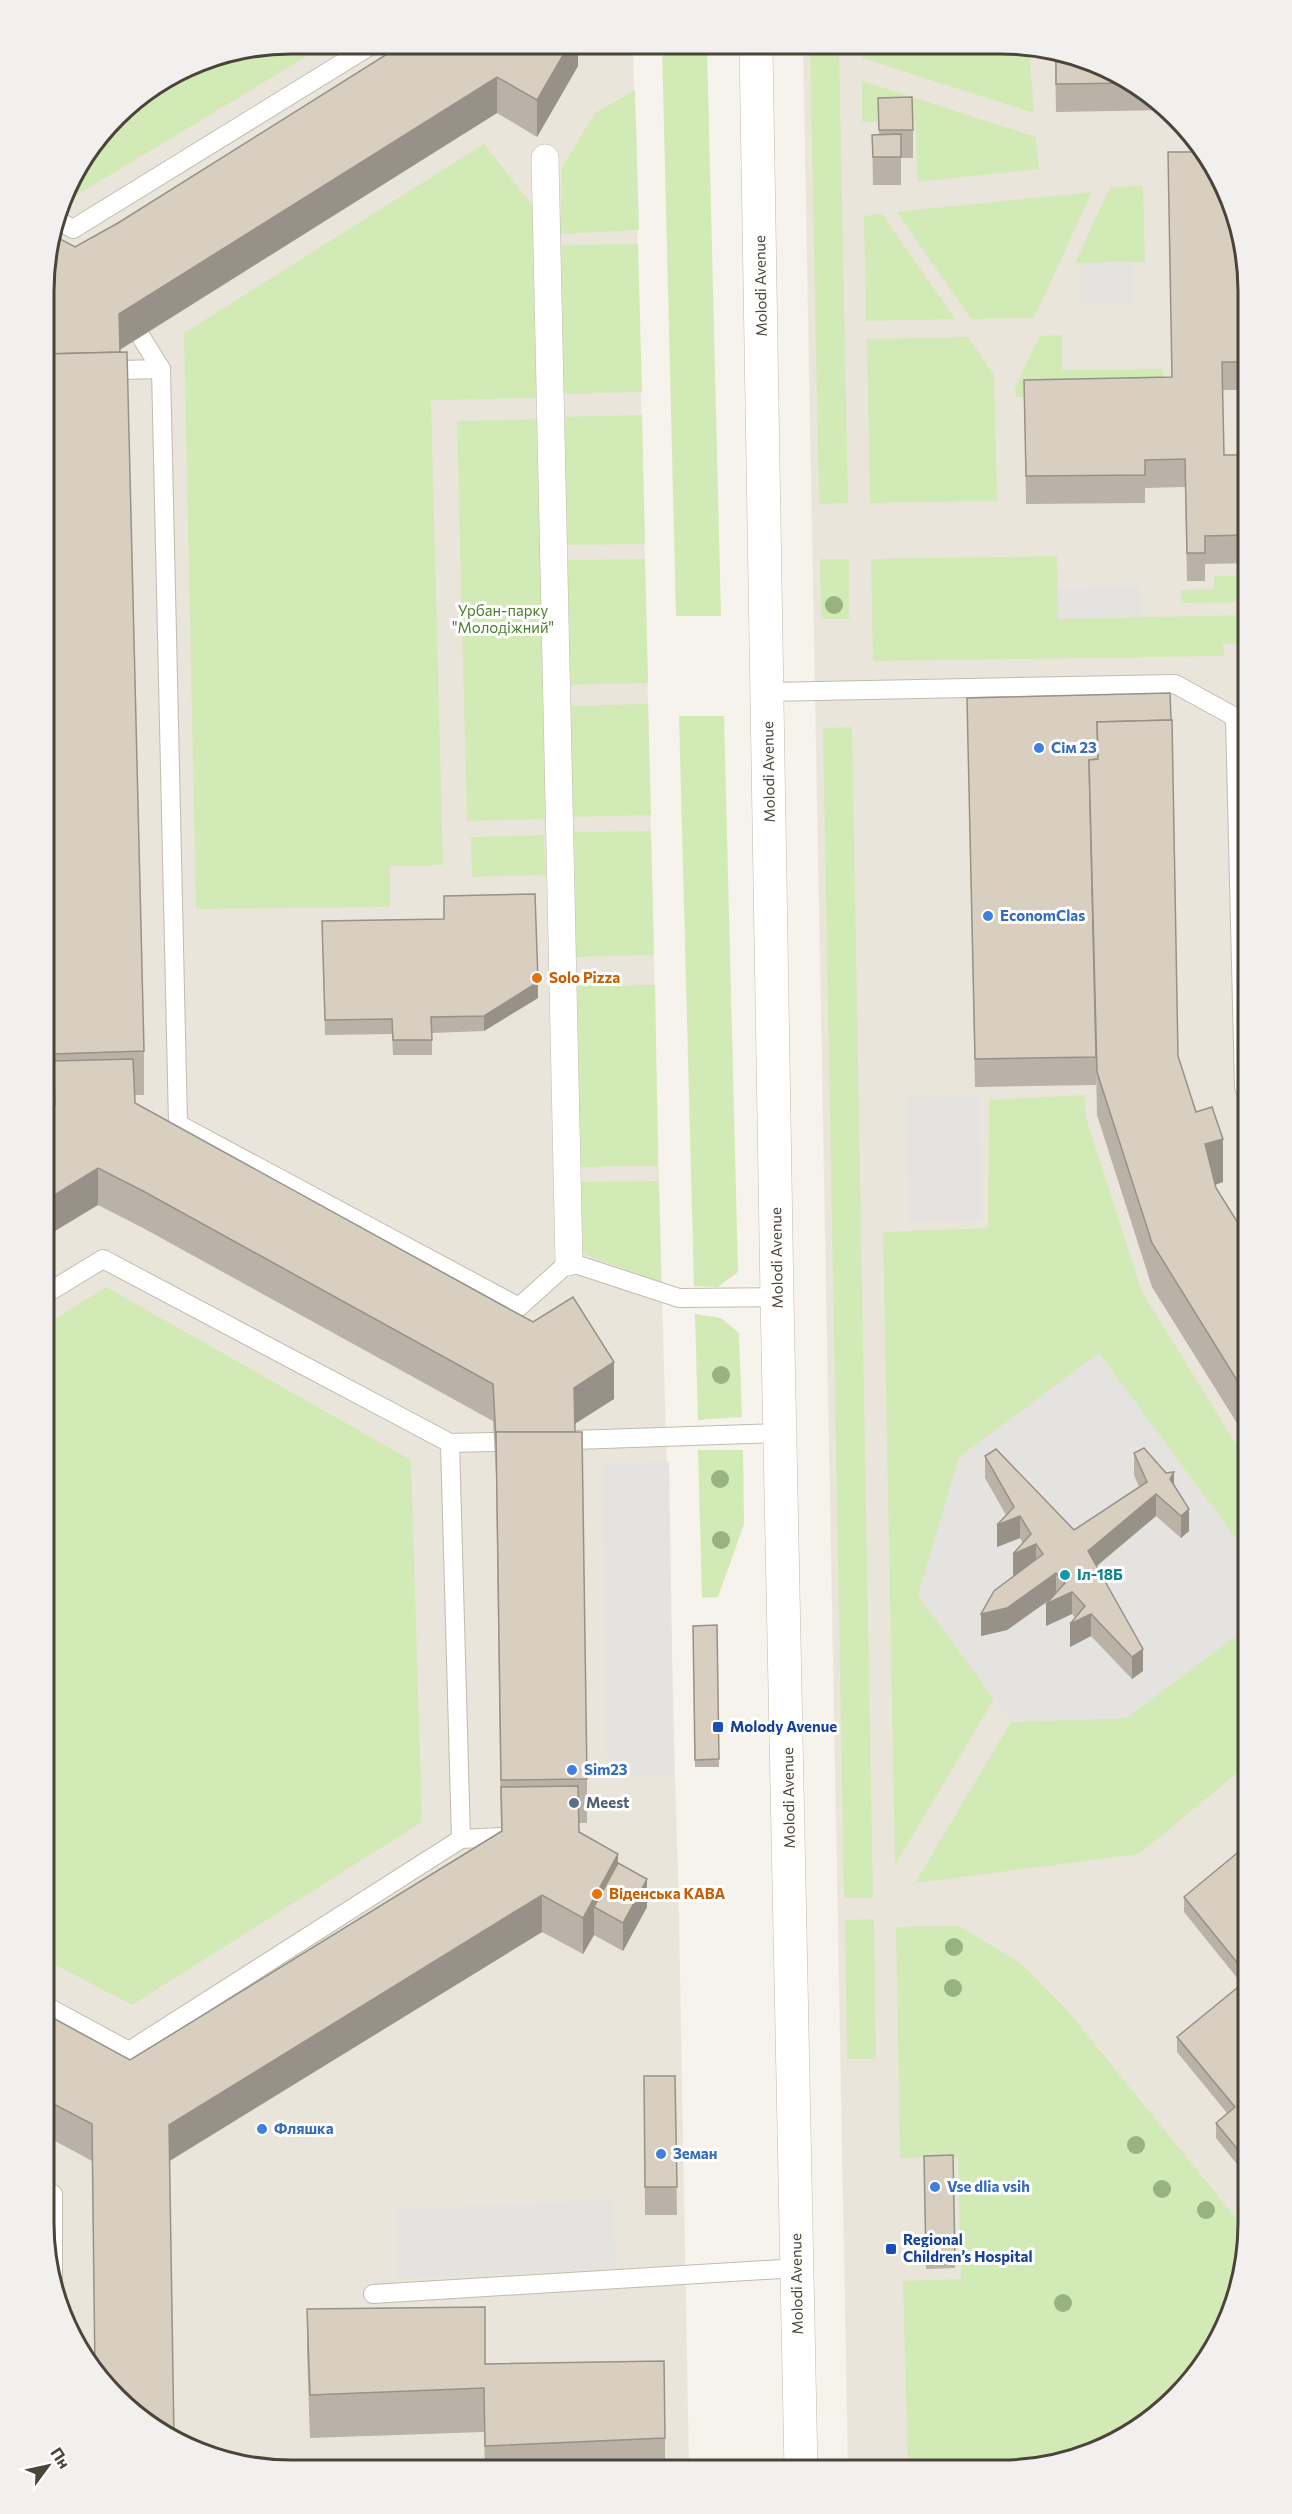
<svg xmlns="http://www.w3.org/2000/svg" width="1292" height="2514" font-family="Commissioner,sans-serif">
<rect width="100%" height="100%" fill="#f6f3ec"/>
<!-- residential -->
<g fill="#eae5da">
<path d="M291,44l342,2 26,1135 20,735 10,554 -431,-2 -62,-16 -68,-43 -43,-48 -28,-59 -13,-79 2,-1964 23,-78 58,-76 69,-43z"/>
<path d="M803,47l246,1 61,21 54,36 43,48 41,138v1949l-18,78 -33,56 -58,55 -59,28 -79,13h-153z"/>
</g>
<!-- green -->
<g fill="#d2eab5">
<path d="M291,44h36l-255,154 -7,-3 4,-14 58,-76 69,-43z"/>
<path d="M662,46h45l14,570h-45z"/>
<path d="M810,47h29l9,456 -29,1z"/>
<path d="M862,47l167,1 5,65 -172,-55z"/>
<path d="M862,81l174,56 3,32 -122,13 -1,-61 -54,1z"/>
<path d="M635,90l4,140 -79,4 2,-67 33,-54z"/>
<path d="M484,144l50,63 5,191 -108,2 12,465 -53,1v41l-194,2 -12,-576z"/>
<path d="M1143,186l2,76 -70,1 35,-76z"/>
<path d="M1092,192l-58,126 -63,1 -74,-107z"/>
<path d="M882,214l73,105 -89,2 -2,-105z"/>
<path d="M638,244l4,148 -79,2 -3,-149z"/>
<path d="M1062,335v35l101,-1 1,25 -148,3 -1,-10 25,-51z"/>
<path d="M968,337l26,38 3,126 -127,2 -3,-164z"/>
<path d="M642,415l3,129 -80,1 -4,-128z"/>
<path d="M539,419l10,400 -82,2 -10,-400z"/>
<path d="M1057,556l1,63 190,-4v28l-25,1 1,12 -351,5 -2,-102z"/>
<path d="M645,559l3,124 -80,2 -2,-125z"/>
<path d="M820,559h29v60h-28z"/>
<path d="M1248,575v27l-67,1v-13l33,-1v-13z"/>
<path d="M648,704l3,111 -79,2 -2,-111z"/>
<path d="M679,716h45l14,556 -20,15 -24,-1z"/>
<path d="M852,727l21,1171h-29l-21,-1170z"/>
<path d="M651,831l3,124 -78,2 -2,-125z"/>
<path d="M544,835l2,40 -74,2 -1,-40z"/>
<path d="M655,985l3,181 -77,1 -4,-181z"/>
<path d="M1085,1095l1,23 56,174 94,152 12,15v96l-149,-202 -181,242 76,104 -99,166 -12,-633 105,-4 1,-128z"/>
<path d="M659,1181l2,101 -78,-28 -2,-72z"/>
<path d="M106,1287l305,173 11,362 -290,183 -88,-46v-633z"/>
<path d="M695,1314l26,4 18,15 3,84 -44,3z"/>
<path d="M698,1450h45l1,74 -26,73 -16,1z"/>
<path d="M1248,1627v137l-109,90 -224,29 96,-161 115,-4z"/>
<path d="M874,1919l2,140h-29l-2,-139z"/>
<path d="M959,1926l63,38 45,46 181,223v7l-18,78 -33,56 -58,55 -59,28 -79,13h-93l-5,-189 58,-2 -3,-122 -58,1 -4,-231z"/>
</g>
<!-- parking -->
<g fill="#e5e3e0" fill-rule="evenodd">
<path d="M1133,262l1,41h-53v-40z"/>
<path d="M1141,586l1,31 -84,2v-31z"/>
<path d="M980,1096l2,125 -74,1 -2,-125z"/>
<path d="M1099,1353l149,202v72l-122,91 -115,4 -93,-127 41,-138zM1135,1475l54,56 -8,7 -25,-22 -68,57 44,106 -60,-65 -24,11 8,-30 -36,-57 -21,9 15,-18 60,23 73,-48z"/>
<path d="M669,1462l5,313 -67,1 -5,-313z"/>
<path d="M613,2200l3,69 -218,10 -2,-70z"/>
</g>
<g fill="none" stroke-linecap="round" stroke-linejoin="round">
<!-- service casing -->
<g stroke="#c2bbae" stroke-width="20">
<g id="service">
<path d="M57,220l16,9 300,-185"/>
<path d="M161,369l17,755 341,183 50,-45 110,36 98,-1"/>
<path d="M119,370l42,-1 -20,-32"/>
<path d="M768,692l407,-8 60,33h13"/>
<path d="M1235,717l9,370 4,10"/>
<path d="M44,1295l59,-36 347,184 43,-1"/>
<path d="M574,1440l206,-7"/>
<path d="M461,1839l40,-2"/>
<path d="M44,2005l85,46 332,-212 -11,-396"/>
<path d="M53,2194v90"/>
<path d="M373,2294l424,-26"/>
</g>
</g>
<!-- pedestrian casing -->
<g stroke="#c2bbae" stroke-width="28">
<path id="pedestrian" d="M545,158l24,1104"/>
</g>
<!-- tertiary casing -->
<g stroke="#c2bbae" stroke-width="34">
<path id="tertiary" d="M756,46l21,1251 24,1173"/>
</g>
<!-- service -->
<use href="#service" stroke="#fff" stroke-width="18"/>
<!-- pedestrian -->
<use href="#pedestrian" stroke="#fff" stroke-width="27"/>
<!-- tertiary -->
<use href="#tertiary" stroke="#fff" stroke-width="33"/>
</g>
<!-- trees -->
<g fill="#97b381">
<circle cx="834" cy="605" r="9"/>
<circle cx="721" cy="1375" r="9"/>
<circle cx="720" cy="1479" r="9"/>
<circle cx="721" cy="1540" r="9"/>
<circle cx="954" cy="1947" r="9"/>
<circle cx="953" cy="1988" r="9"/>
<circle cx="1136" cy="2145" r="9"/>
<circle cx="1162" cy="2189" r="9"/>
<circle cx="1206" cy="2210" r="9"/>
<circle cx="1063" cy="2303" r="9"/>
</g>
<!-- wall -->
<g fill="#bab2a6">
<path d="M578,45v21l-41,71 -40,-24 -377,237 24,701v44h-10l1,8 479,296 -39,25 12,355v44h-8v9l39,31 29,44 -24,44 -29,-16 -11,19 -41,-22 -372,229 -42,248 -33,-37 -3,-211 -48,-26v-122l86,47 371,-229 -5,-355 -3,-55 -350,-193 -45,-23 -44,-100 -9,-392 1,-454 29,-12 43,-24z"/>
<path d="M1055,50l55,19 54,36 5,5 -113,2z"/>
<path d="M878,98l35,32v28h-12v27h-28l-1,-50h7z"/>
<path d="M1168,152l80,139v99h-26l2,65h24v108l-43,1v17h-18l-2,-94 -40,1v15l-119,1 -2,-124 148,-3z"/>
<path d="M967,698l211,358 18,56 27,70 -8,3 1,3 32,51v202l-96,-154 -55,-172 -1,-49v19l-121,2z"/>
<path d="M322,921l216,77 -54,33 -52,2v22h-39l-1,-21 -67,1z"/>
<path d="M1134,1453l40,32 15,46 -8,7 -25,-22 -59,50 46,105 -11,8 -41,-43 -21,11 6,-29 -4,-4 -26,12 5,-27 -44,31 -26,6 34,-61 8,-32 -3,-5 -23,9 9,-32 -21,-37v-22l89,74 65,-43 -5,-12z"/>
<path d="M717,1625l2,142h-24l-2,-141z"/>
<path d="M1248,1844v334l-32,-40v-15l11,-10 -50,-61v-15l65,-53 -58,-72v-15z"/>
<path d="M644,2076h31l2,139h-32z"/>
<path d="M953,2155l2,113 -29,1 -2,-113z"/>
<path d="M307,2309l178,55 180,74v32l-180,-1 -1,-37 -174,6 -3,-85z"/>
</g>
<!-- shaded-wall -->
<g fill="#979187">
<path d="M569,45h9v21l-41,71v-37z"/>
<path d="M497,77v36l-378,237v-36z"/>
<path d="M538,982v16l-54,33v-15z"/>
<path d="M1223,1139v43l-18,6v-44z"/>
<path d="M98,1168v37l-53,32v-36z"/>
<path d="M614,1362v37l-40,25v-36z"/>
<path d="M1174,1472v22l-4,-15z"/>
<path d="M1156,1494v22l-68,57v-22z"/>
<path d="M1189,1509v22l-8,7v-22z"/>
<path d="M1020,1516v22l-23,9v-22z"/>
<path d="M1036,1544v22l-23,10v-22z"/>
<path d="M1056,1573v22l-49,35 -26,6v-22z"/>
<path d="M1072,1592v22l-26,12v-22z"/>
<path d="M1091,1614v22l-21,11v-23z"/>
<path d="M1143,1649v22l-11,8v-22z"/>
<path d="M618,1854v37l-24,16v28l-11,19v-36z"/>
<path d="M647,1879v28l-24,44v-28z"/>
<path d="M542,1895v37l-373,229v-36z"/>
</g>
<!-- building -->
<g fill="#d8cfc1" stroke="#979187" stroke-width="1.5">
<path d="M403,44l166,1 -32,55 -40,-23 -378,237 1,38 -75,2 1,-95 7,-24 22,12 43,-24z"/>
<path d="M1056,50l54,19 22,14 -76,1z"/>
<path d="M912,97l1,33h-34l-1,-32z"/>
<path d="M901,134v23h-28l-1,-22z"/>
<path d="M1168,152h37l2,1 28,59 13,79v71h-26l2,93h24v80l-43,1v17h-18l-2,-94 -40,1v15l-119,1 -2,-96 148,-3z"/>
<path d="M127,352l17,699 -90,3 -9,-383v-317z"/>
<path d="M1170,693l1,27 -74,2 1,37 -9,1 7,297 -121,2 -8,-361z"/>
<path d="M1172,720l6,336 18,56 16,-5 11,32 -18,5 11,44 32,51v159l-96,-155 -55,-171 -8,-312 9,-1 -1,-37z"/>
<path d="M535,894l3,88 -54,34 -53,1 1,23h-39l-1,-21 -67,1 -3,-99 122,-2v-23z"/>
<path d="M133,1059l2,44 367,202 31,17 40,-25 41,65 -40,26 1,44h-79v7l-3,-55 -350,-193 -45,-23 -53,33v-90l10,-6 -1,-44z"/>
<path d="M496,1432h86l5,347 -86,1z"/>
<path d="M1144,1448l22,25 8,-1 -4,7 19,30 -8,7 -25,-22 -68,57 55,98 -11,8 -41,-43 -21,10 15,-18 -13,-14 -26,12 19,-21 -9,-10 -49,35 -26,6 13,-23 49,-37 -7,-10 -23,10 18,-20 -11,-18 -23,9 17,-18 -29,-51 11,-7 78,81 73,-48 -13,-29z"/>
<path d="M717,1625l2,134 -24,1 -2,-134z"/>
<path d="M578,1786l1,46 39,22 -35,64 -41,-23 -373,230 5,313 -46,-29 -33,-37 -3,-248 -48,-25v-86l86,47 372,-229 -1,-44z"/>
<path d="M1248,1844v132l-64,-79z"/>
<path d="M618,1863l29,16 -24,44 -29,-16z"/>
<path d="M1248,1979v183l-32,-39 19,-16 -58,-70z"/>
<path d="M644,2076h31l2,111h-32z"/>
<path d="M953,2155l2,105 -29,1 -2,-105z"/>
<path d="M485,2307v57l179,-3 1,77 -180,8 -1,-58 -174,7 -3,-86z"/>
</g>
<!-- markers -->
<g fill="#3f7fe0" stroke="#fff" stroke-width="2">
<circle cx="1039" cy="748" r="6"/>
<circle cx="988" cy="916" r="6"/>
<circle cx="572" cy="1770" r="6"/>
<circle cx="262" cy="2129" r="6"/>
<circle cx="661" cy="2154" r="6"/>
<circle cx="935" cy="2187" r="6"/>
</g>
<g fill="#e8710a" stroke="#fff" stroke-width="2">
<circle cx="537" cy="978" r="6"/>
<circle cx="597" cy="1894" r="6"/>
</g>
<circle fill="#0f9aa8" stroke="#fff" stroke-width="2" cx="1065" cy="1575" r="6"/>
<g fill="#1a4fb4" stroke="#fff" stroke-width="2">
<rect x="712" y="1721" width="12" height="12" rx="3"/>
<rect x="885" y="2243" width="12" height="12" rx="3"/>
</g>
<circle fill="#5c6f8a" stroke="#fff" stroke-width="2" cx="574" cy="1803" r="6"/>
<g text-anchor="middle" stroke-width="6" stroke-linejoin="round" paint-order="stroke">
<!-- street labels -->
<g font-size="15" fill="#4b4439" stroke="#fff">
<text transform="translate(761 286) rotate(-91)" y="5">Molodi Avenue</text>
<text transform="translate(769 772) rotate(-91)" y="5">Molodi Avenue</text>
<text transform="translate(777 1258) rotate(-91)" y="5">Molodi Avenue</text>
<text transform="translate(789 1798) rotate(-91)" y="5">Molodi Avenue</text>
<text transform="translate(797 2284) rotate(-91)" y="5">Molodi Avenue</text>
</g>
<!-- park labels -->
<g font-size="15" fill="#4a7f2a" stroke="#fff">
<text x="503" y="616">Урбан-парку<tspan x="503" dy="17">"Молодіжний"</tspan></text>
</g>
<!-- shop labels -->
<g font-size="15" font-weight="bold" fill="#366cbe" stroke="#fff" text-anchor="start">
<text x="1051" y="753">Сім 23</text>
<text x="1000" y="921">EconomClas</text>
<text x="584" y="1775">Sim23</text>
<text x="274" y="2134">Фляшка</text>
<text x="673" y="2159">Земан</text>
<text x="947" y="2192">Vse dlia vsih</text>
</g>
<!-- food labels -->
<g font-size="15" font-weight="bold" fill="#c56008" stroke="#fff" text-anchor="start">
<text x="549" y="983">Solo Pizza</text>
<text x="609" y="1899">Віденська КАВА</text>
</g>
<!-- culture labels -->
<g font-size="15" font-weight="bold" fill="#0d838f" stroke="#fff" text-anchor="start">
<text x="1077" y="1580">Іл-18Б</text>
</g>
<!-- transit labels -->
<g font-size="15" font-weight="bold" fill="#164399" stroke="#fff" text-anchor="start">
<text x="730" y="1732">Molody Avenue</text>
<text x="903" y="2245">Regional<tspan x="903" dy="17">Children’s Hospital</tspan></text>
</g>
<!-- service labels -->
<g font-size="15" font-weight="bold" fill="#4e5e75" stroke="#fff" text-anchor="start">
<text x="586" y="1808">Meest</text>
</g>
</g>
<!-- crop -->
<path d="M0 0H1292V2514H0ZM291 54H1001A237 237 0 0 1 1238 291V2223A237 237 0 0 1 1001 2460H291A237 237 0 0 1 54 2223V291A237 237 0 0 1 291 54Z" fill="#f1f0ef" fill-rule="evenodd"/>
<path fill="none" stroke="#4b4439" stroke-width="3" d="M291 54H1001A237 237 0 0 1 1238 291V2223A237 237 0 0 1 1001 2460H291A237 237 0 0 1 54 2223V291A237 237 0 0 1 291 54Z"/>
<!-- north arrow -->
<g transform="translate(48 2466) rotate(57)" stroke="#ffffff" stroke-width="4.5" paint-order="stroke">
<path d="M0-4.5L10 22L0 15L-10 22Z" fill="#4b4439"/>
<text y="-9" font-size="16" font-weight="bold" text-anchor="middle" fill="#4b4439">Пн</text>
</g>
</svg>
